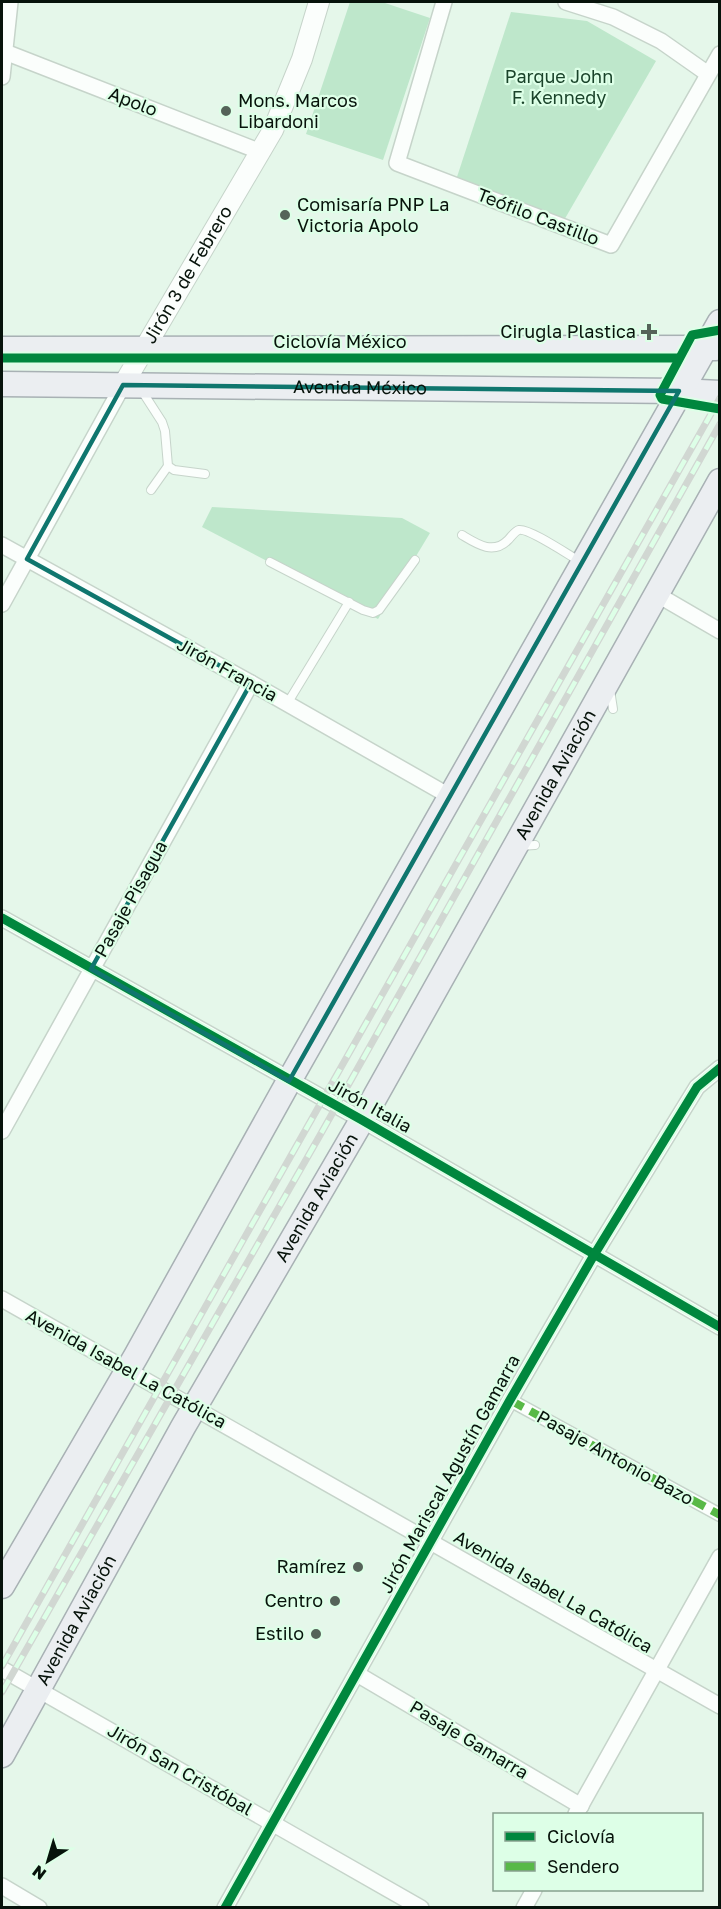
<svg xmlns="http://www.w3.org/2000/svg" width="721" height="1909" font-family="'Golos Text',sans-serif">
<rect width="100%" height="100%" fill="#e5f7ea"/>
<!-- green -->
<g fill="#bee7cb">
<path d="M350,2h32l48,16 -47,142 -77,-26z"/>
<path d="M511,12l76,9 69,40 -93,161 -107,-42z"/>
<path d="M212,507l190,11 28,15 -52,86 -176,-92z"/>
</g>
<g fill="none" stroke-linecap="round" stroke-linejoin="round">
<!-- service casing -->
<g stroke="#c6d4ca" stroke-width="10">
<g id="service">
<path d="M142,391l20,31 3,9 3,35 6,4 31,4"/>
<path d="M151,490l17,-24"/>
<path d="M462,535c15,9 31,20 46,5 3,-3 7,-9 11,-10 10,-2 51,26 62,32"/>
<path d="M270,562l93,48 10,3 6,-3 36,-50"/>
<path d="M610,690l3,19"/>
<path d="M287,704l62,-102"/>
<path d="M520,846l15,-1"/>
</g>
</g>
<!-- pedestrian casing -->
<g stroke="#c6d4ca" stroke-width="15">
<path id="pedestrian" d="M510,1400l210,115"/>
</g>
<!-- minor casing -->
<g stroke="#c6d4ca" stroke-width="18">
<g id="minor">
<path d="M444,2l-47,161 214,82 109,-191"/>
<path d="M566,2l47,15 48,24 47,33"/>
<path d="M5,52l256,100"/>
<path d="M2,77l8,-75"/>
<path d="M2,545l249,138 200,114"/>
<path d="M658,595l62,36"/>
<path d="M2,604l121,-219"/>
<path d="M2,918l360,202 358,207"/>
<path d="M2,1131l249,-448"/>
<path d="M2,1299l718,407"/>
<path d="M2,1669l419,239"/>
<path d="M357,1674l224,132"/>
<path d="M576,1814l144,-257"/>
<path d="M2,1886l37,22"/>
<path d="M225,1908l285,-508 84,-145 103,-168 23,-19"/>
<path d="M524,1908l10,-18"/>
</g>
</g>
<!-- tertiary casing -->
<g stroke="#c6d4ca" stroke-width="22">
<g id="tertiary">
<path id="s1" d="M123,385l150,-255 29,-71 17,-57"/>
</g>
</g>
<!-- primary casing -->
<g stroke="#a8b1b4" stroke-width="27">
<g id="primary">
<path d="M2,349l714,-1"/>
<path id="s2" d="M2,384l677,7 41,2"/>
<path d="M2,1586l134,-230 153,-275 431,-759"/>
<path id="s3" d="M2,1755l181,-328 179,-307 358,-639"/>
</g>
</g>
<!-- service -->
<use href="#service" stroke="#fbfefc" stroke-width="8"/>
<!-- pedestrian -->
<use href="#pedestrian" stroke="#fbfefc" stroke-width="12"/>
<!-- minor -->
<use href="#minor" stroke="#fbfefc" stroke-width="15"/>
<!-- tertiary -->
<use href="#tertiary" stroke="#fbfefc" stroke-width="20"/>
<!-- primary -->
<use href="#primary" stroke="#ebeef1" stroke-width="24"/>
<!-- rail casing -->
<g stroke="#d1d7d2" stroke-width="7">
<g id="rail">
<path d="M2,1666l718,-1268"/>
<path d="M2,1692l317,-555 401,-713"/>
</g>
</g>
<!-- rail -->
<use href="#rail" stroke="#ddffe7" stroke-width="4.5" stroke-dasharray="14" stroke-linecap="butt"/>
<!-- quiet -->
<path stroke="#58b947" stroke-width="8" stroke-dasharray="15 8" stroke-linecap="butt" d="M510,1400l210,115"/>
<!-- cycleway casing -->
<g stroke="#ddffe7" stroke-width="13">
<g id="cycleway">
<path d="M720,330l-28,5 -32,60 2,4 58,10"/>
<path d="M2,358h677"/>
<path d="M2,918l360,202 358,207"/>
<path d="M225,1908l285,-508 84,-145 103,-168 23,-19"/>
</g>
</g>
<!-- cycleway -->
<use href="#cycleway" stroke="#00873e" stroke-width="9"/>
</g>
<!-- marked area -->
<path fill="none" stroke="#0f766e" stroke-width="4.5" stroke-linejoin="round" d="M123,385l556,6 -390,690 -198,-112 160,-286 -224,-124z"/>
<!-- markers -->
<g fill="#556359" stroke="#ddffe7" stroke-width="2">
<circle cx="226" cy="111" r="6"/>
<circle cx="285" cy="215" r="6"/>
<path d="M646 323h6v6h6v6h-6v6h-6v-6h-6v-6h6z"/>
<circle cx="358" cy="1567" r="6"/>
<circle cx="335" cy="1601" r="6"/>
<circle cx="316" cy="1634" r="6"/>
</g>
<g text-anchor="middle" stroke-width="4.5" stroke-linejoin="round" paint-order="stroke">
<!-- park labels -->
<g font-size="18" fill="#1a432a" stroke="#ddffe7">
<text x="559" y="83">Parque John<tspan x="559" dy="21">F. Kennedy</tspan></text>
</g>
<!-- poi labels -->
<g font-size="18" fill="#07130b" stroke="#ddffe7" text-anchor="end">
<text x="238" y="107" text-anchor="start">Mons. Marcos<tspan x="238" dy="21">Libardoni</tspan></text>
<text x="297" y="211" text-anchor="start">Comisaría PNP La<tspan x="297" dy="21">Victoria Apolo</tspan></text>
<text x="636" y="338">Cirugla Plastica</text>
<text x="346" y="1573">Ramírez</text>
<text x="323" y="1607">Centro</text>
<text x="304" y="1640">Estilo</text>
</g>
<!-- street labels -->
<g font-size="18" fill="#07130b" stroke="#ddffe7">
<text transform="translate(133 102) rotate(21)" y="6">Apolo</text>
<text transform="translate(538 217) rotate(21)" y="6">Teófilo Castillo</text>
<text dy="6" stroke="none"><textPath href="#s1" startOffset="128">Jirón 3 de Febrero</textPath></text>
<text x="340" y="348">Ciclovía México</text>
<text dy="6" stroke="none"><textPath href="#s2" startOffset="358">Avenida México</textPath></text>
<text transform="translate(227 670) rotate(29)" y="6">Jirón Francia</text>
<text dy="6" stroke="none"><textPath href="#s3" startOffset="1126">Avenida Aviación</textPath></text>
<text transform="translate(131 899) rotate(-61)" y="6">Pasaje Pisagua</text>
<text transform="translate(370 1106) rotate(29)" y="6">Jirón Italia</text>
<text dy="6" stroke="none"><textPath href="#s3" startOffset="640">Avenida Aviación</textPath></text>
<text transform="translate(126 1369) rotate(29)" y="6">Avenida Isabel La Católica</text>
<text transform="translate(615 1458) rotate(29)" y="6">Pasaje Antonio Bazo</text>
<text transform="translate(450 1474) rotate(-61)" y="6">Jirón Mariscal Agustín Gamarra</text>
<text transform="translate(553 1592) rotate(30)" y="6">Avenida Isabel La Católica</text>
<text dy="6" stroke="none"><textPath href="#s3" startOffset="154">Avenida Aviación</textPath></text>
<text transform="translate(469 1740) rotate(31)" y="6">Pasaje Gamarra</text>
<text transform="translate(180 1770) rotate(30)" y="6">Jirón San Cristóbal</text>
</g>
</g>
<!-- border -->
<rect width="721" height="1909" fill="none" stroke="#07130b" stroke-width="6"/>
<!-- legend -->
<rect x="493" y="1813" width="210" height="78" fill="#ddffe7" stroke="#87a18f" stroke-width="1.5"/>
<rect x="505" y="1832" width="30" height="9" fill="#00873e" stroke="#87a18f" stroke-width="1.5"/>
<text x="547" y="1843" font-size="18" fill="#07130b">Ciclovía</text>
<rect x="505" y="1862" width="30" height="9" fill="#58b947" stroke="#87a18f" stroke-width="1.5"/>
<text x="547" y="1873" font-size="18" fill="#07130b">Sendero</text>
<!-- north arrow -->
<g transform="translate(48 1861) rotate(217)" stroke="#ddffe7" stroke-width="4.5" paint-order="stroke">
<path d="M0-4.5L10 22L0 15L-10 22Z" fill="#07130b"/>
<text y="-9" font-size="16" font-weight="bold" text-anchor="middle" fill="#07130b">N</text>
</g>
</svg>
